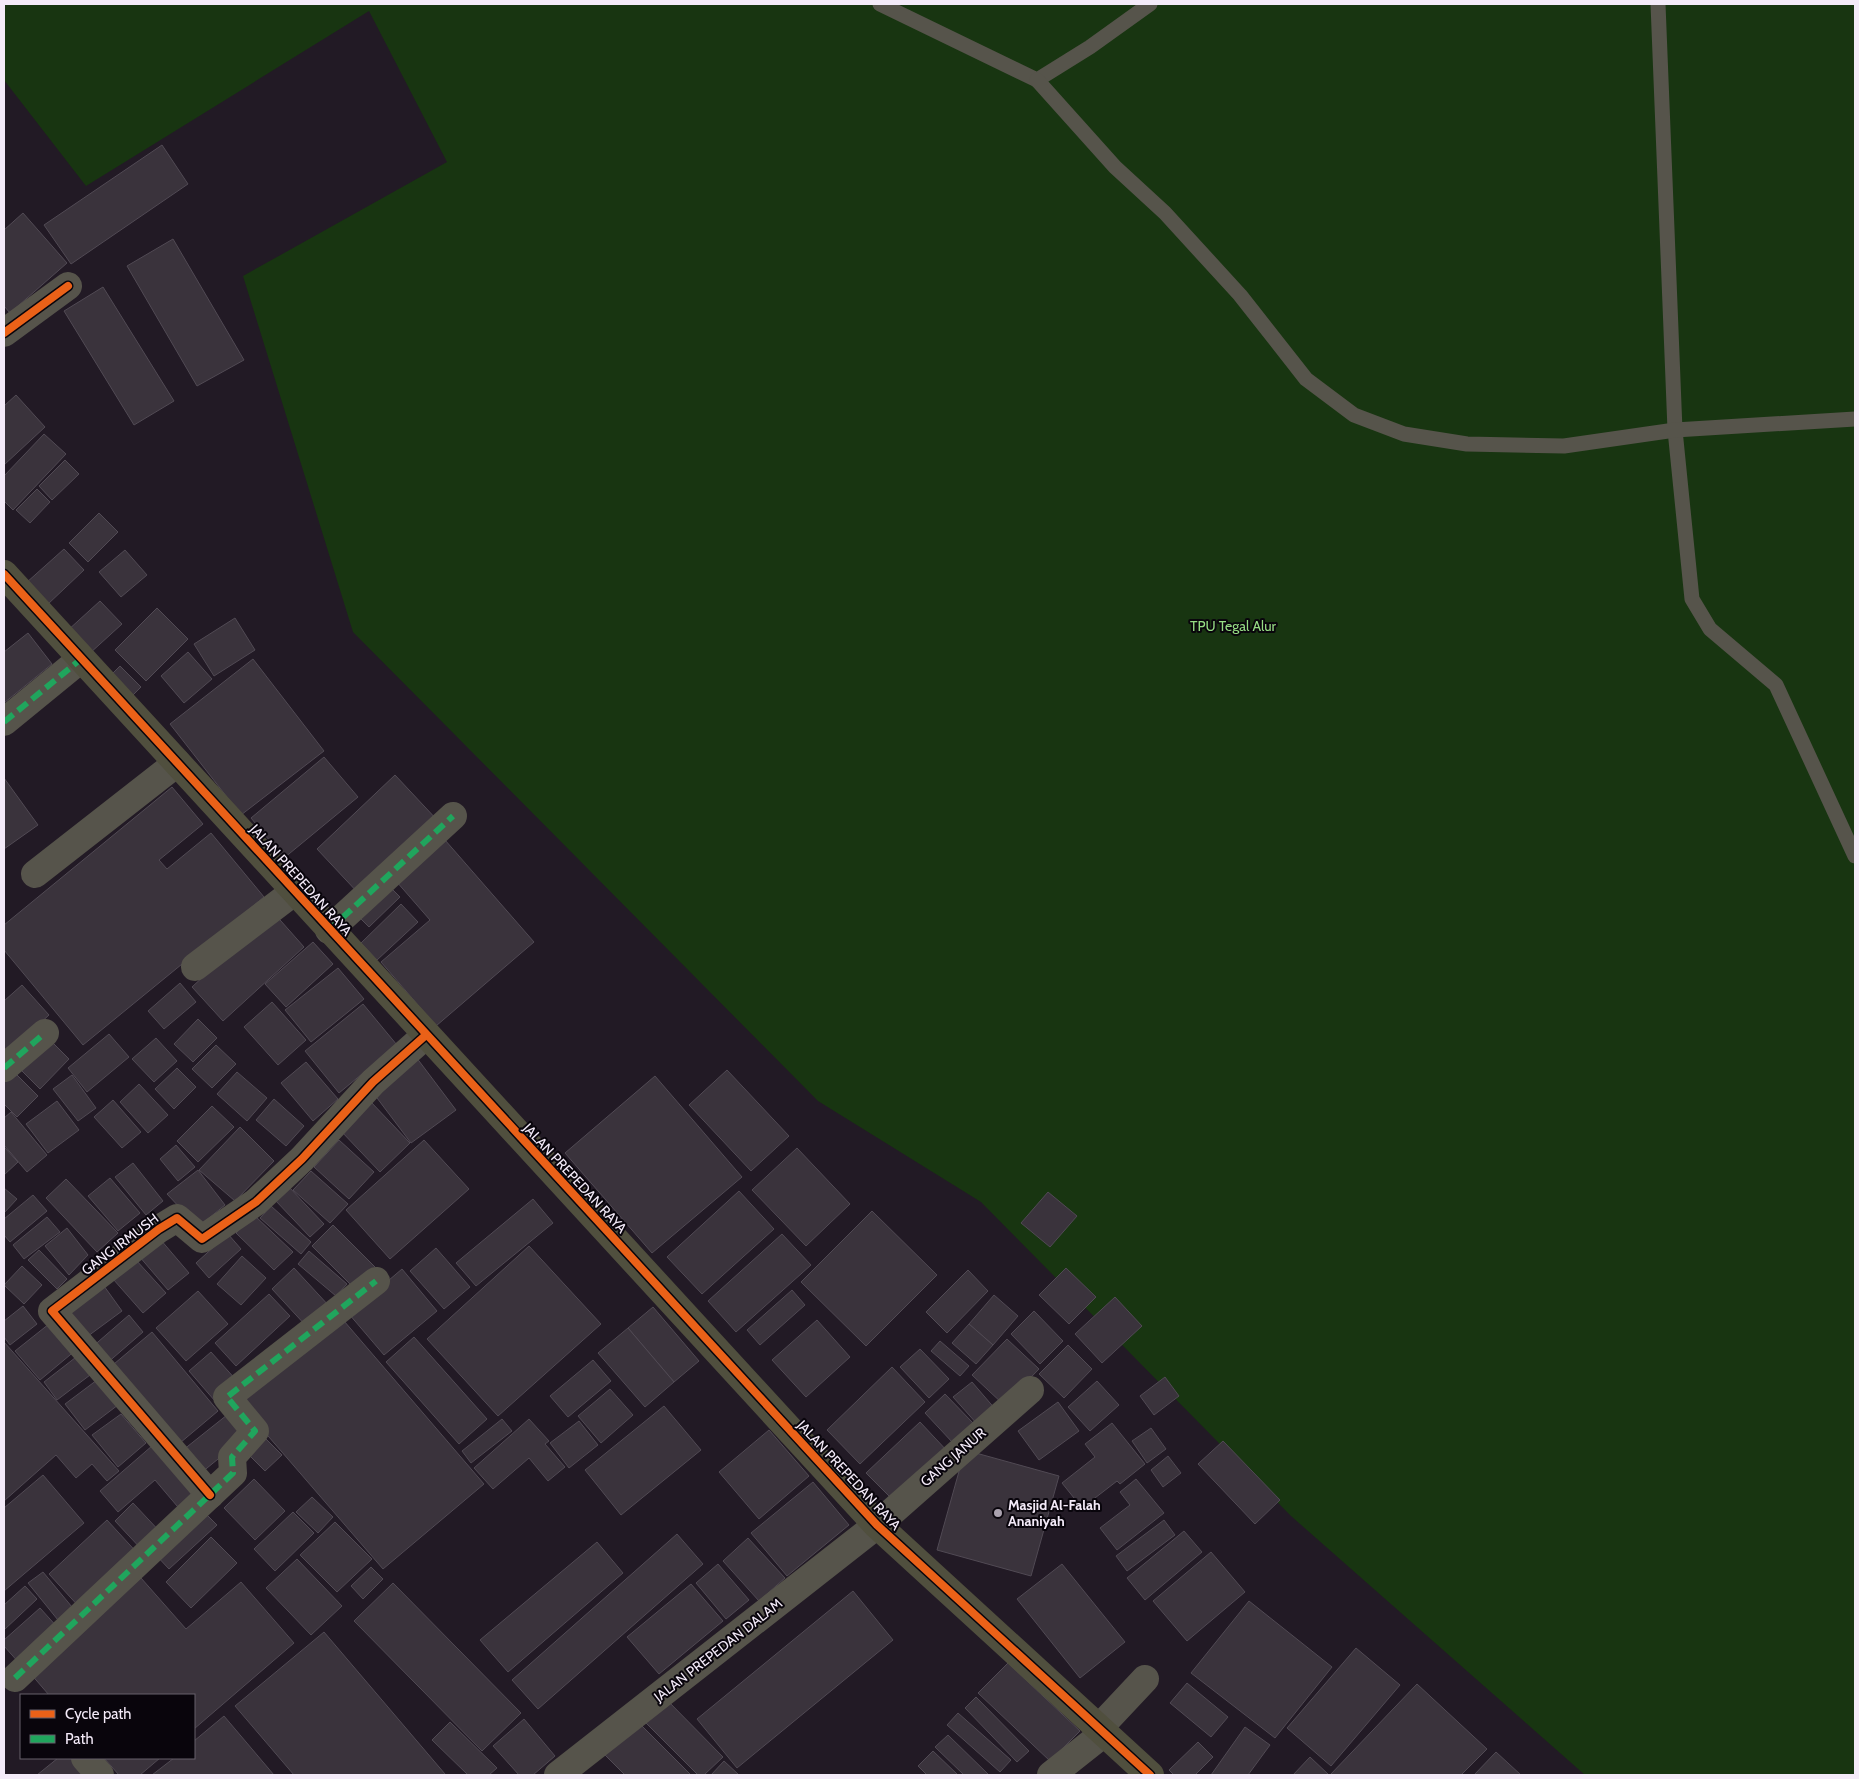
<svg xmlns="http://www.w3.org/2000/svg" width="1859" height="1779" font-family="Cabin,sans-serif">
<rect width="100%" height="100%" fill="#221a25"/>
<!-- green -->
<path fill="#183511" d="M4,4h1851v1771h-270l-294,-259 -310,-314 -163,-101 -465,-469 -110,-356 204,-114 -78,-151 -283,175 -82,-106z"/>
<!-- building -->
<g fill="#3a333c" stroke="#514a54">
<path d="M162,145l26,39 -117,80 -27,-39z"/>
<path d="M23,213l44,50 -57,50 -6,-7v-76z"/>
<path d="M173,239l71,121 -47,26 -70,-120z"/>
<path d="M103,287l71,114 -40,24 -70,-114z"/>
<path d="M16,395l29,32 -41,38v-59z"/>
<path d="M44,434l22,20 -53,56 -9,-9v-25z"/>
<path d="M65,460l14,14 -27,26 -13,-14z"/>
<path d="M37,489l13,13 -20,21 -14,-13z"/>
<path d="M99,513l19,19 -30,30 -19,-19z"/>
<path d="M64,549l20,21 -37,35 -21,-22z"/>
<path d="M125,550l22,25 -26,22 -22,-25z"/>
<path d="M100,601l22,23 -33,30 -22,-23z"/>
<path d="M157,608l31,31 -42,42 -31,-31z"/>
<path d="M235,618l20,32 -41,26 -20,-32z"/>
<path d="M28,633l24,31 -48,39v-51z"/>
<path d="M188,652l24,27 -28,24 -23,-27z"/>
<path d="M253,659l71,92 -83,64 -71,-91z"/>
<path d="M120,666l21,21 -12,12 -21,-21z"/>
<path d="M324,757l34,40 -74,61 -33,-40z"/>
<path d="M395,775l44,47 -79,73 -43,-46z"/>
<path d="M4,778l34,47 -34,24z"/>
<path d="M172,787l31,37 -44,36 8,9 44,-36 53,64 -181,148 -79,-95v-25z"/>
<path d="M445,840l89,102 -98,84 -55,-64 49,-42 -34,-39z"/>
<path d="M385,882l15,15 -31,30 -15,-15z"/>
<path d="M401,904l17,18 -41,38 -16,-17z"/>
<path d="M273,912l31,35 -81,74 -31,-34z"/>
<path d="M313,942l20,22 -47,43 -21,-23z"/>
<path d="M338,968l26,31 -53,43 -26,-32z"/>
<path d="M180,983l16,19 -32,27 -16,-18z"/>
<path d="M22,985l27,30 -45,41v-55z"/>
<path d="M272,1002l34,38 -28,25 -34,-38z"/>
<path d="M363,1004l34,41 -58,48 -34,-42z"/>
<path d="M198,1019l19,19 -24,24 -19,-18z"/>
<path d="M109,1034l20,23 -42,35 -19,-24z"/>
<path d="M46,1036l23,23 -29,30 -23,-23z"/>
<path d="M156,1038l21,23 -23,21 -22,-23z"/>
<path d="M216,1045l20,19 -24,24 -20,-19z"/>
<path d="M416,1057l40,53 -45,33 -40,-53z"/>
<path d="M306,1062l32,37 -25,22 -32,-38z"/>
<path d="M8,1066l30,30 -21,21 -13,-13v-33z"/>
<path d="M177,1068l19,19 -22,22 -19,-20z"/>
<path d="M727,1070l62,66 -38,35 -62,-66z"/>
<path d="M237,1072l30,26 -20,23 -30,-27z"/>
<path d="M72,1075l24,33 -18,13 -25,-32z"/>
<path d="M655,1076l87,101 -90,76 -87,-100z"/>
<path d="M139,1084l29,31 -20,18 -28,-31z"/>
<path d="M274,1099l30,27 -18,20 -30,-26z"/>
<path d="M113,1100l28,32 -19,16 -28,-31z"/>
<path d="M57,1101l22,29 -31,23 -22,-29z"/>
<path d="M370,1101l40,42 -30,29 -40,-42z"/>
<path d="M212,1106l22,21 -36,35 -21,-21z"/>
<path d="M11,1112l36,43 -20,17 -23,-27v-27z"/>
<path d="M240,1127l34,34 -39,40 -36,-31z"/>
<path d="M339,1140l35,32 -25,27 -35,-32z"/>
<path d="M424,1140l45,49 -79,70 -44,-49z"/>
<path d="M176,1145l19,22 -17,14 -18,-22z"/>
<path d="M4,1147l14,15 -14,13z"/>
<path d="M797,1148l53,56 -44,42 -54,-56z"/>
<path d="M133,1163l30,38 -17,14 -31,-38z"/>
<path d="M198,1170l27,35 -27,22 -31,-33z"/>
<path d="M311,1171l37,33 -18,19 -37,-33z"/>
<path d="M110,1178l30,35 -22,18 -30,-35z"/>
<path d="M66,1179l52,54 -21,19 -51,-54z"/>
<path d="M289,1187l35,37 -14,13 -35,-37z"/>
<path d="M4,1188l13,11 -13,14z"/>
<path d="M739,1191l35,38 -72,65 -35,-37z"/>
<path d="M1048,1192l29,24 -27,31 -29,-24z"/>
<path d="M33,1195l14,16 -37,31 -6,-7v-16z"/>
<path d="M533,1199l20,24 -77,63 -20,-23z"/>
<path d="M271,1206l40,36 -10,12 -41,-36z"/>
<path d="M872,1211l65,64 -71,71 -65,-64z"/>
<path d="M254,1215l39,37 -19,18 -38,-37z"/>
<path d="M47,1217l13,15 -36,27 -11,-14z"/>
<path d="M333,1225l43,43 -21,21 -43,-43z"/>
<path d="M67,1228l21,27 -19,20 -24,-29z"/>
<path d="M228,1234l13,15 -32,29 -13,-15z"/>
<path d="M782,1234l29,31 -75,67 -28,-31z"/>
<path d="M160,1239l29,34 -21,17 -29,-34z"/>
<path d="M529,1246l72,78 -103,92 -71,-77z"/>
<path d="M436,1248l34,39 -26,22 -34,-38z"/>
<path d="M39,1250l28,29 -10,10 -29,-29z"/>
<path d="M309,1251l38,33 -11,12 -38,-32z"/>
<path d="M242,1256l24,22 -25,27 -24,-21z"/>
<path d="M136,1260l30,33 -23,20 -30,-34z"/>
<path d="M22,1266l20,19 -18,19 -20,-19z"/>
<path d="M294,1268l36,39 -22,21 -36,-39z"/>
<path d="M1066,1268l30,29 -27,27 -30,-29z"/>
<path d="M402,1269l35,42 -53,44 -35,-41z"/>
<path d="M968,1270l20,21 -41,42 -21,-21z"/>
<path d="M104,1286l18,25 -38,28 -19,-25z"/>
<path d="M792,1290l13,15 -45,40 -13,-15z"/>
<path d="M198,1291l30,33 -42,37 -30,-33z"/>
<path d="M269,1294l21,22 -54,50 -21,-23z"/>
<path d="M994,1295l24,21 -25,29 -24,-21z"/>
<path d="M1115,1297l27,29 -40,37 -27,-29z"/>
<path d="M23,1306l14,18 -27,21 -6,-8v-16z"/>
<path d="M653,1307l46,54 -25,21 -46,-54z"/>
<path d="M1034,1311l29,30 -23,23 -29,-30z"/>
<path d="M338,1314l146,170 -101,85 -146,-169z"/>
<path d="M129,1315l14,17 -37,32 -15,-16z"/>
<path d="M54,1320l22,30 -36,30 -25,-29z"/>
<path d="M817,1320l33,37 -44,40 -34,-37z"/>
<path d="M969,1324l24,21 -17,19 -24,-21z"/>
<path d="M628,1328l46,54 -29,25 -47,-54z"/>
<path d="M152,1332l66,79 -44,37 -66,-79z"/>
<path d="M414,1337l73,82 -28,25 -73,-82z"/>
<path d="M1007,1339l32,30 -35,36 -32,-30z"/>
<path d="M940,1341l29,25 -9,10 -29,-25z"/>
<path d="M4,1342l115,129 -12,10 -15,-17 -16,14 -20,-23 -52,46z"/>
<path d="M1068,1345l24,24 -28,29 -25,-24z"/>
<path d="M920,1349l29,30 -20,19 -29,-31z"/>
<path d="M211,1352l26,29 -22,20 -26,-30z"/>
<path d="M80,1354l14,18 -37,28 -13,-18z"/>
<path d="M593,1360l18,21 -43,36 -18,-21z"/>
<path d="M892,1367l33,35 -65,62 -33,-34z"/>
<path d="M1165,1377l14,19 -25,19 -14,-19z"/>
<path d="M97,1380l21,25 -33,25 -20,-26z"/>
<path d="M1097,1381l22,24 -29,26 -22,-24z"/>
<path d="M972,1382l24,28 -18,15 -25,-28z"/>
<path d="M610,1389l23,26 -32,28 -23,-27z"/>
<path d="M945,1394l28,29 -20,20 -28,-30z"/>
<path d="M1058,1402l21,29 -40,29 -21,-29z"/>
<path d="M664,1406l37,44 -80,65 -36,-45z"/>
<path d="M121,1414l25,29 -28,24 -26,-32z"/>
<path d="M227,1415l18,22 -49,40 -18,-23z"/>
<path d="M502,1419l10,12 -41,32 -9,-12z"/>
<path d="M529,1419l20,22 -4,3 20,23 -17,14 -19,-23 -36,31 -19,-21z"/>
<path d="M579,1421l19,24 -29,23 -19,-25z"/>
<path d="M920,1422l29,31 -53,50 -30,-30z"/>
<path d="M1112,1423l33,41 -25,20 -3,-3 -35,27 -20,-25 33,-26 -10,-13z"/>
<path d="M1151,1428l15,21 -19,14 -15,-22z"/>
<path d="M769,1430l40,46 -50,43 -40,-47z"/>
<path d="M262,1435l20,20 -17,16 -20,-20z"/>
<path d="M160,1439l45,54 -22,20 -28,-33 -37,32 -18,-21z"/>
<path d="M1223,1441l57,59 -25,24 -57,-60z"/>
<path d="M965,1450l94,26 -28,100 -94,-26z"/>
<path d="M1168,1456l13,17 -18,14 -12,-17z"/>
<path d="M43,1475l41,48 -80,68v-83z"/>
<path d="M254,1479l31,32 -30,29 -31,-32z"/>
<path d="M1136,1479l28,34 -47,37 -17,-22 30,-23 -10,-13z"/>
<path d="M813,1482l36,43 -62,51 -36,-43z"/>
<path d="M312,1497l21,20 -15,16 -22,-21z"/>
<path d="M133,1503l30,32 -19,17 -29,-31z"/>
<path d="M201,1509l16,16 -48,44 -15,-16z"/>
<path d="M293,1512l21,21 -39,38 -21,-22z"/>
<path d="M107,1520l33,36 -58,54 -33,-36z"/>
<path d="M1164,1520l11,15 -48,36 -11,-15z"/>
<path d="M335,1522l37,37 -35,33 -37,-37z"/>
<path d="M1184,1531l18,21 -57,48 -18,-22z"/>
<path d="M677,1534l26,30 -165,145 -26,-29z"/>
<path d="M211,1537l26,26 -46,45 -25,-26z"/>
<path d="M748,1538l37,40 -26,23 -36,-40z"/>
<path d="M597,1542l26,31 -115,99 -28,-32z"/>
<path d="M1211,1552l34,40 -58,49 -34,-40z"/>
<path d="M297,1559l45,47 -31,29 -45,-47z"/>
<path d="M718,1564l31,36 -23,19 -30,-36z"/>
<path d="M1062,1564l63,78 -45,36 -63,-79z"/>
<path d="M371,1567l12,12 -20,20 -12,-13z"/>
<path d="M43,1572l34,41 -15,12 -34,-42z"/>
<path d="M141,1578l45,51 55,-47 53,61 -100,86v-34h-145l-19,-22z"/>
<path d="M393,1583l128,130 -39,38 -128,-130z"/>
<path d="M691,1584l32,37 -64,53 -32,-37z"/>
<path d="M25,1586l12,13 -33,31v-25z"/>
<path d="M853,1591l40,49 -156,128 -40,-49z"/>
<path d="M1249,1601l83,66 -57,71 -84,-65z"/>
<path d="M40,1608l19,21 -39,35 -16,-18v-6z"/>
<path d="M324,1632l121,142 -1,1h-150l-59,-69z"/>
<path d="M1356,1648l44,37 -69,81 -44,-38z"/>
<path d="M1008,1663l72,68 -30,30 -72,-68z"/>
<path d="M1187,1683l41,34 -17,20 -41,-34z"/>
<path d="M1417,1684l70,65 -26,26h-131z"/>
<path d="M664,1697l59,60 -19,18h-6l-56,-56z"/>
<path d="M976,1697l53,54 -12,11 -52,-54z"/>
<path d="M958,1713l53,47 -11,12 -53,-47z"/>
<path d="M224,1716l50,59h-122l22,-17h20v-17z"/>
<path d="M524,1719l31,37 -22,19h-14l-26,-29z"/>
<path d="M450,1722l47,46 -8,7h-21l-36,-35z"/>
<path d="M638,1722l53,53h-66l-21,-21z"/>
<path d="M1245,1727l25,18 -22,30h-37z"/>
<path d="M948,1735l41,40h-25l-29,-28z"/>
<path d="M1198,1742l15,15 -18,18h-21l-5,-5z"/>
<path d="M933,1751l25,24h-31l-9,-9z"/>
<path d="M1496,1752l25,23h-47z"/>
<path d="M1310,1757l19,18h-36z"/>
<path d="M58,1758h14l14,17h-49z"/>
<path d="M104,1758h56l-20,17h-21z"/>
<path d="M724,1761l15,14h-28z"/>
</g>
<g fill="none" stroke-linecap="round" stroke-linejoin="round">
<!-- lane -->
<g stroke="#56544b" stroke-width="15">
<path d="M880,4l157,76 53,-33 60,-43"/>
<path d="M1658,4l17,426 17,169 18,30 66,56 79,171"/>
<path d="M1037,80l78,87 50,46 75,82 66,84 48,36 50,19 63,10 97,2 111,-16 180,-11"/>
</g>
<!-- street -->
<g stroke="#56544b" stroke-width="28">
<path d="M4,333l64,-47"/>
<path d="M4,722l77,-63"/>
<path d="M35,874l142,-111"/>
<path d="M329,930l124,-114"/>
<path d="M195,967l100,-76"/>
<path d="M4,1068l41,-35"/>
<path d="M210,1495l-158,-184 107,-82 18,-11 25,21 54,-37 46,-43 71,-77 53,-47"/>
<path d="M15,1678l218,-205 -1,-16 23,-26 -28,-34 149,-116"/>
<path d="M1099,1728l46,-49"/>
<path d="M85,1758l15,17"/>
<path d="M558,1775l319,-250 153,-135"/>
<path d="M1051,1775l53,-42"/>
</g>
<!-- secondary -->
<path stroke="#504f3e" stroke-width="28" d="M4,574l873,951 273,250"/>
<!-- quiet -->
<g stroke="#20a55d" stroke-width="6" stroke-dasharray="12 6" stroke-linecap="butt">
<path d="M4,722l77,-63"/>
<path d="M329,930l124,-114"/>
<path d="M4,1068l41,-35"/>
<path d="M15,1678l218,-205 -1,-16 23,-26 -28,-34 149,-116"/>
</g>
<!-- cycleway casing -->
<g stroke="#09050c" stroke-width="11">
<g id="cycleway">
<path d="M4,333l64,-47"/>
<path d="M4,574l873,951 273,250"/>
<path d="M210,1495l-158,-184 107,-82 18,-11 25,21 54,-37 46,-43 71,-77 53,-47"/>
</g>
</g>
<!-- cycleway -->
<use href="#cycleway" stroke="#ea6118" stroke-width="8"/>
</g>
<!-- markers -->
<circle fill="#aaa2af" stroke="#09050c" stroke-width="2" cx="998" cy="1513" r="5"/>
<g text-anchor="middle" stroke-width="4" stroke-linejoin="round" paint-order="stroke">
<!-- park labels -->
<g font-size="14" fill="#95db83" stroke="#09050c">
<text x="1233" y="631">TPU Tegal Alur</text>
</g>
<!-- street labels -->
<g font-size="14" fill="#f4ebf9" stroke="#09050c">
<text transform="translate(301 880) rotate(48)" y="5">JALAN PREPEDAN RAYA</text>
<text transform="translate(575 1178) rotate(47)" y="5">JALAN PREPEDAN RAYA</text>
<text transform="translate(120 1244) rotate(-37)" y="5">GANG IRMUSH</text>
<text transform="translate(953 1457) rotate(-41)" y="5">GANG JANUR</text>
<text transform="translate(849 1475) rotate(47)" y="5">JALAN PREPEDAN RAYA</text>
<text transform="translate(718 1650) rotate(-38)" y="5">JALAN PREPEDAN DALAM</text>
</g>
<!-- poi labels -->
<g font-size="14" font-weight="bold" fill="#f4ebf9" stroke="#09050c" text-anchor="start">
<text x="1008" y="1510">Masjid Al-Falah<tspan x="1008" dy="16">Ananiyah</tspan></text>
</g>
</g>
<!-- border -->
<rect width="1859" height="1779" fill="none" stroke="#f4ebf9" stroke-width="10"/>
<!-- legend -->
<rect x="20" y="1694" width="175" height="65" fill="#09050c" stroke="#67616b"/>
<rect x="30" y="1710" width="25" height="8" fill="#ea6118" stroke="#67616b"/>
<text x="65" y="1719" font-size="15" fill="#f4ebf9">Cycle path</text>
<rect x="30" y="1735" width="25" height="8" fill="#20a55d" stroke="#67616b"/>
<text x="65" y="1744" font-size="15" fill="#f4ebf9">Path</text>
</svg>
